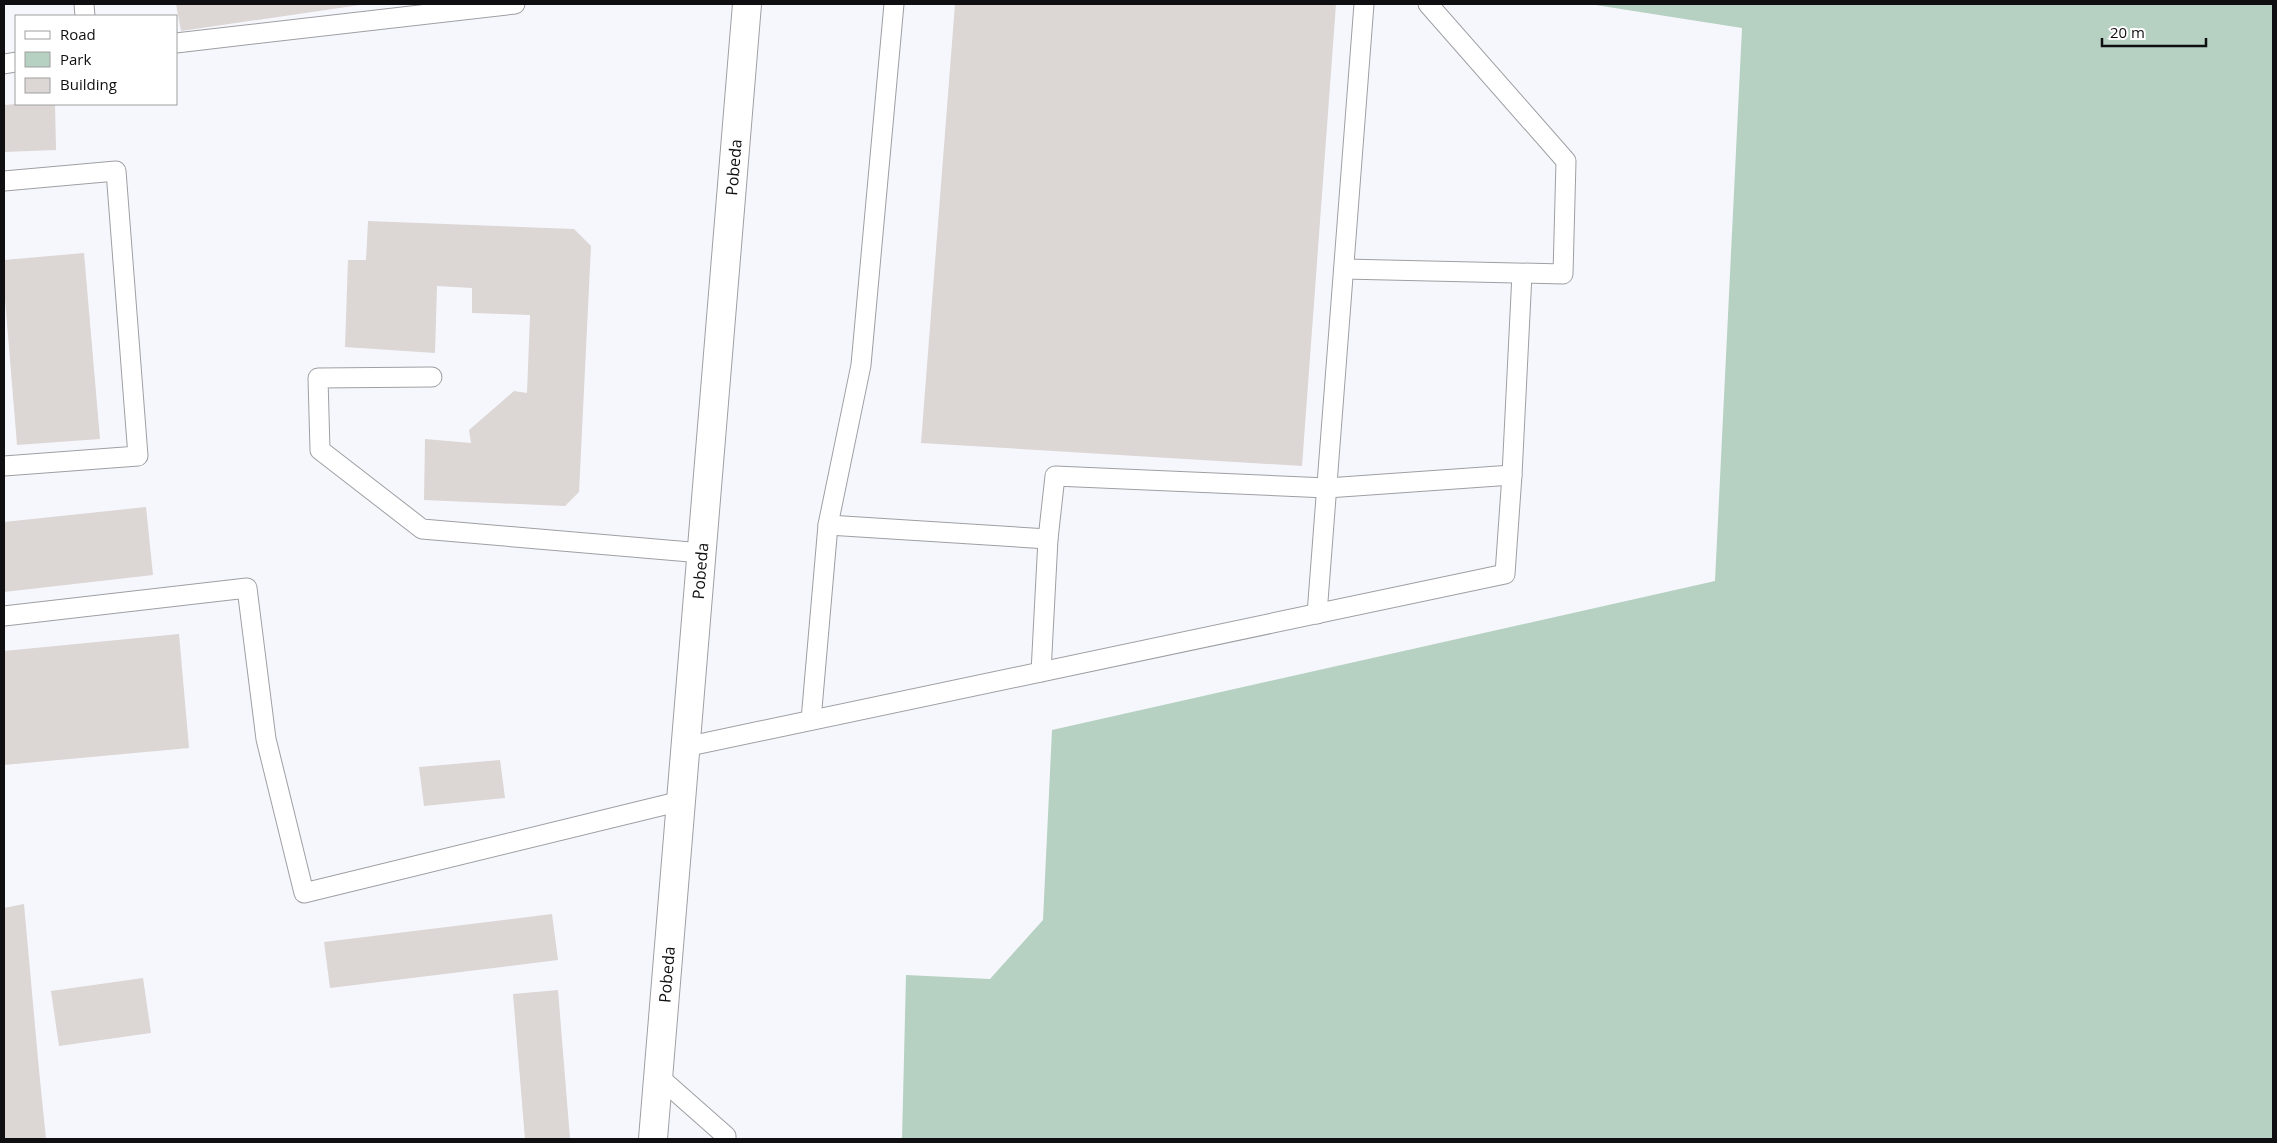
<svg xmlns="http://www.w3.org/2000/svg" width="2277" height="1143" font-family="'Open Sans',sans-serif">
<rect width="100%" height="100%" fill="#f6f7fc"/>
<!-- green -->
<path fill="#b6d1c1" d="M1589,4h684v1135h-1371l4,-164 84,4 53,-59 9,-190 663,-149 27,-553z"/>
<!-- building -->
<g fill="#dcd6d5">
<path d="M176,4h184v1l-179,26z"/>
<path d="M955,4h381l-34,462 -381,-23z"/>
<path d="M16,104h39l1,46 -52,2v-47z"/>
<path d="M368,221l206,8 17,17 -12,246 -14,14 -141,-6 1,-61 46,4 -2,-13 45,-39 13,2 3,-78 -58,-2v-25l-35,-2 -2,67 -90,-6 3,-87h18z"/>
<path d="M84,253l16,186 -83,6 -13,-158v-27z"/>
<path d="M146,507l7,68 -149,17v-70z"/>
<path d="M179,634l10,114 -185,17v-114z"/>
<path d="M500,760l5,38 -81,8 -5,-39z"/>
<path d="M24,904l15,166 7,69h-42v-231z"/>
<path d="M552,914l6,46 -228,28 -6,-46z"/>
<path d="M143,978l8,55 -92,13 -8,-55z"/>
<path d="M558,990l12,149h-45l-12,-145z"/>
</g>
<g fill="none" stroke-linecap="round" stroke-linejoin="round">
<!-- lane casing -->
<g stroke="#9e9fa3" stroke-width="21">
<g id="lane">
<path d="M84,4l1,12"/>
<path d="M176,43l339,-39"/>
<path d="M4,64l12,-2"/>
<path d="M4,181l112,-10 22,285 -134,10"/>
<path d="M1344,269l219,5 3,-113 -138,-157"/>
<path d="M432,377l-114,1 2,72 102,79 280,24"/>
<path d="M828,525l220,14 -7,133"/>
<path d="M1048,539l7,-63 272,12 185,-13"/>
<path d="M1317,614l47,-610"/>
<path d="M4,616l243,-28 19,151 38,154 377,-92"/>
<path d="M811,720l17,-195 33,-160 33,-361"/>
<path d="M685,747l820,-173 7,-99 10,-201"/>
<path d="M658,1076l68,60v3"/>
</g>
</g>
<!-- street casing -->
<g stroke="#9e9fa3" stroke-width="30">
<g id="street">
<path id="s1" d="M653,1139l94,-1135"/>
</g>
</g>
<!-- lane -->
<use href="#lane" stroke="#fff" stroke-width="19"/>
<!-- street -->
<use href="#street" stroke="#fff" stroke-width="28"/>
</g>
<g text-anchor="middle" stroke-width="4" stroke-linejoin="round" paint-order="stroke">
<!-- street labels -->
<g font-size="16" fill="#0f0f11" stroke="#fff">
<text dy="6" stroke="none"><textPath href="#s1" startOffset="975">Pobeda</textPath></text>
<text dy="6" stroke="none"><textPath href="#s1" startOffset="570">Pobeda</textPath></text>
<text dy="6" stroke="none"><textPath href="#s1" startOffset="165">Pobeda</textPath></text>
</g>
</g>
<!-- border -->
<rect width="2277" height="1143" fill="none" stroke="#0f0f11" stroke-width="10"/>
<!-- legend -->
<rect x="15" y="15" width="162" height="90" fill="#ffffff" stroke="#9f9fa0"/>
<rect x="25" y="31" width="25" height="8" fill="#ffffff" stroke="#9f9fa0"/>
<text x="60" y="40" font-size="15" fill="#0f0f11">Road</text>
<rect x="25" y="52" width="25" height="15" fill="#b6d1c1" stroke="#9f9fa0"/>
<text x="60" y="65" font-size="15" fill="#0f0f11">Park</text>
<rect x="25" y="78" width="25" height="15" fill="#dcd6d5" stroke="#9f9fa0"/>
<text x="60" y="90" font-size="15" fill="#0f0f11">Building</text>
<!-- scale -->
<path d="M2102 38v8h104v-8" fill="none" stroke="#0f0f11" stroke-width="2.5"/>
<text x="2110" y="38" font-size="15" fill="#0f0f11" stroke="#ffffff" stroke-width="4" paint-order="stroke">20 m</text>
</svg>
